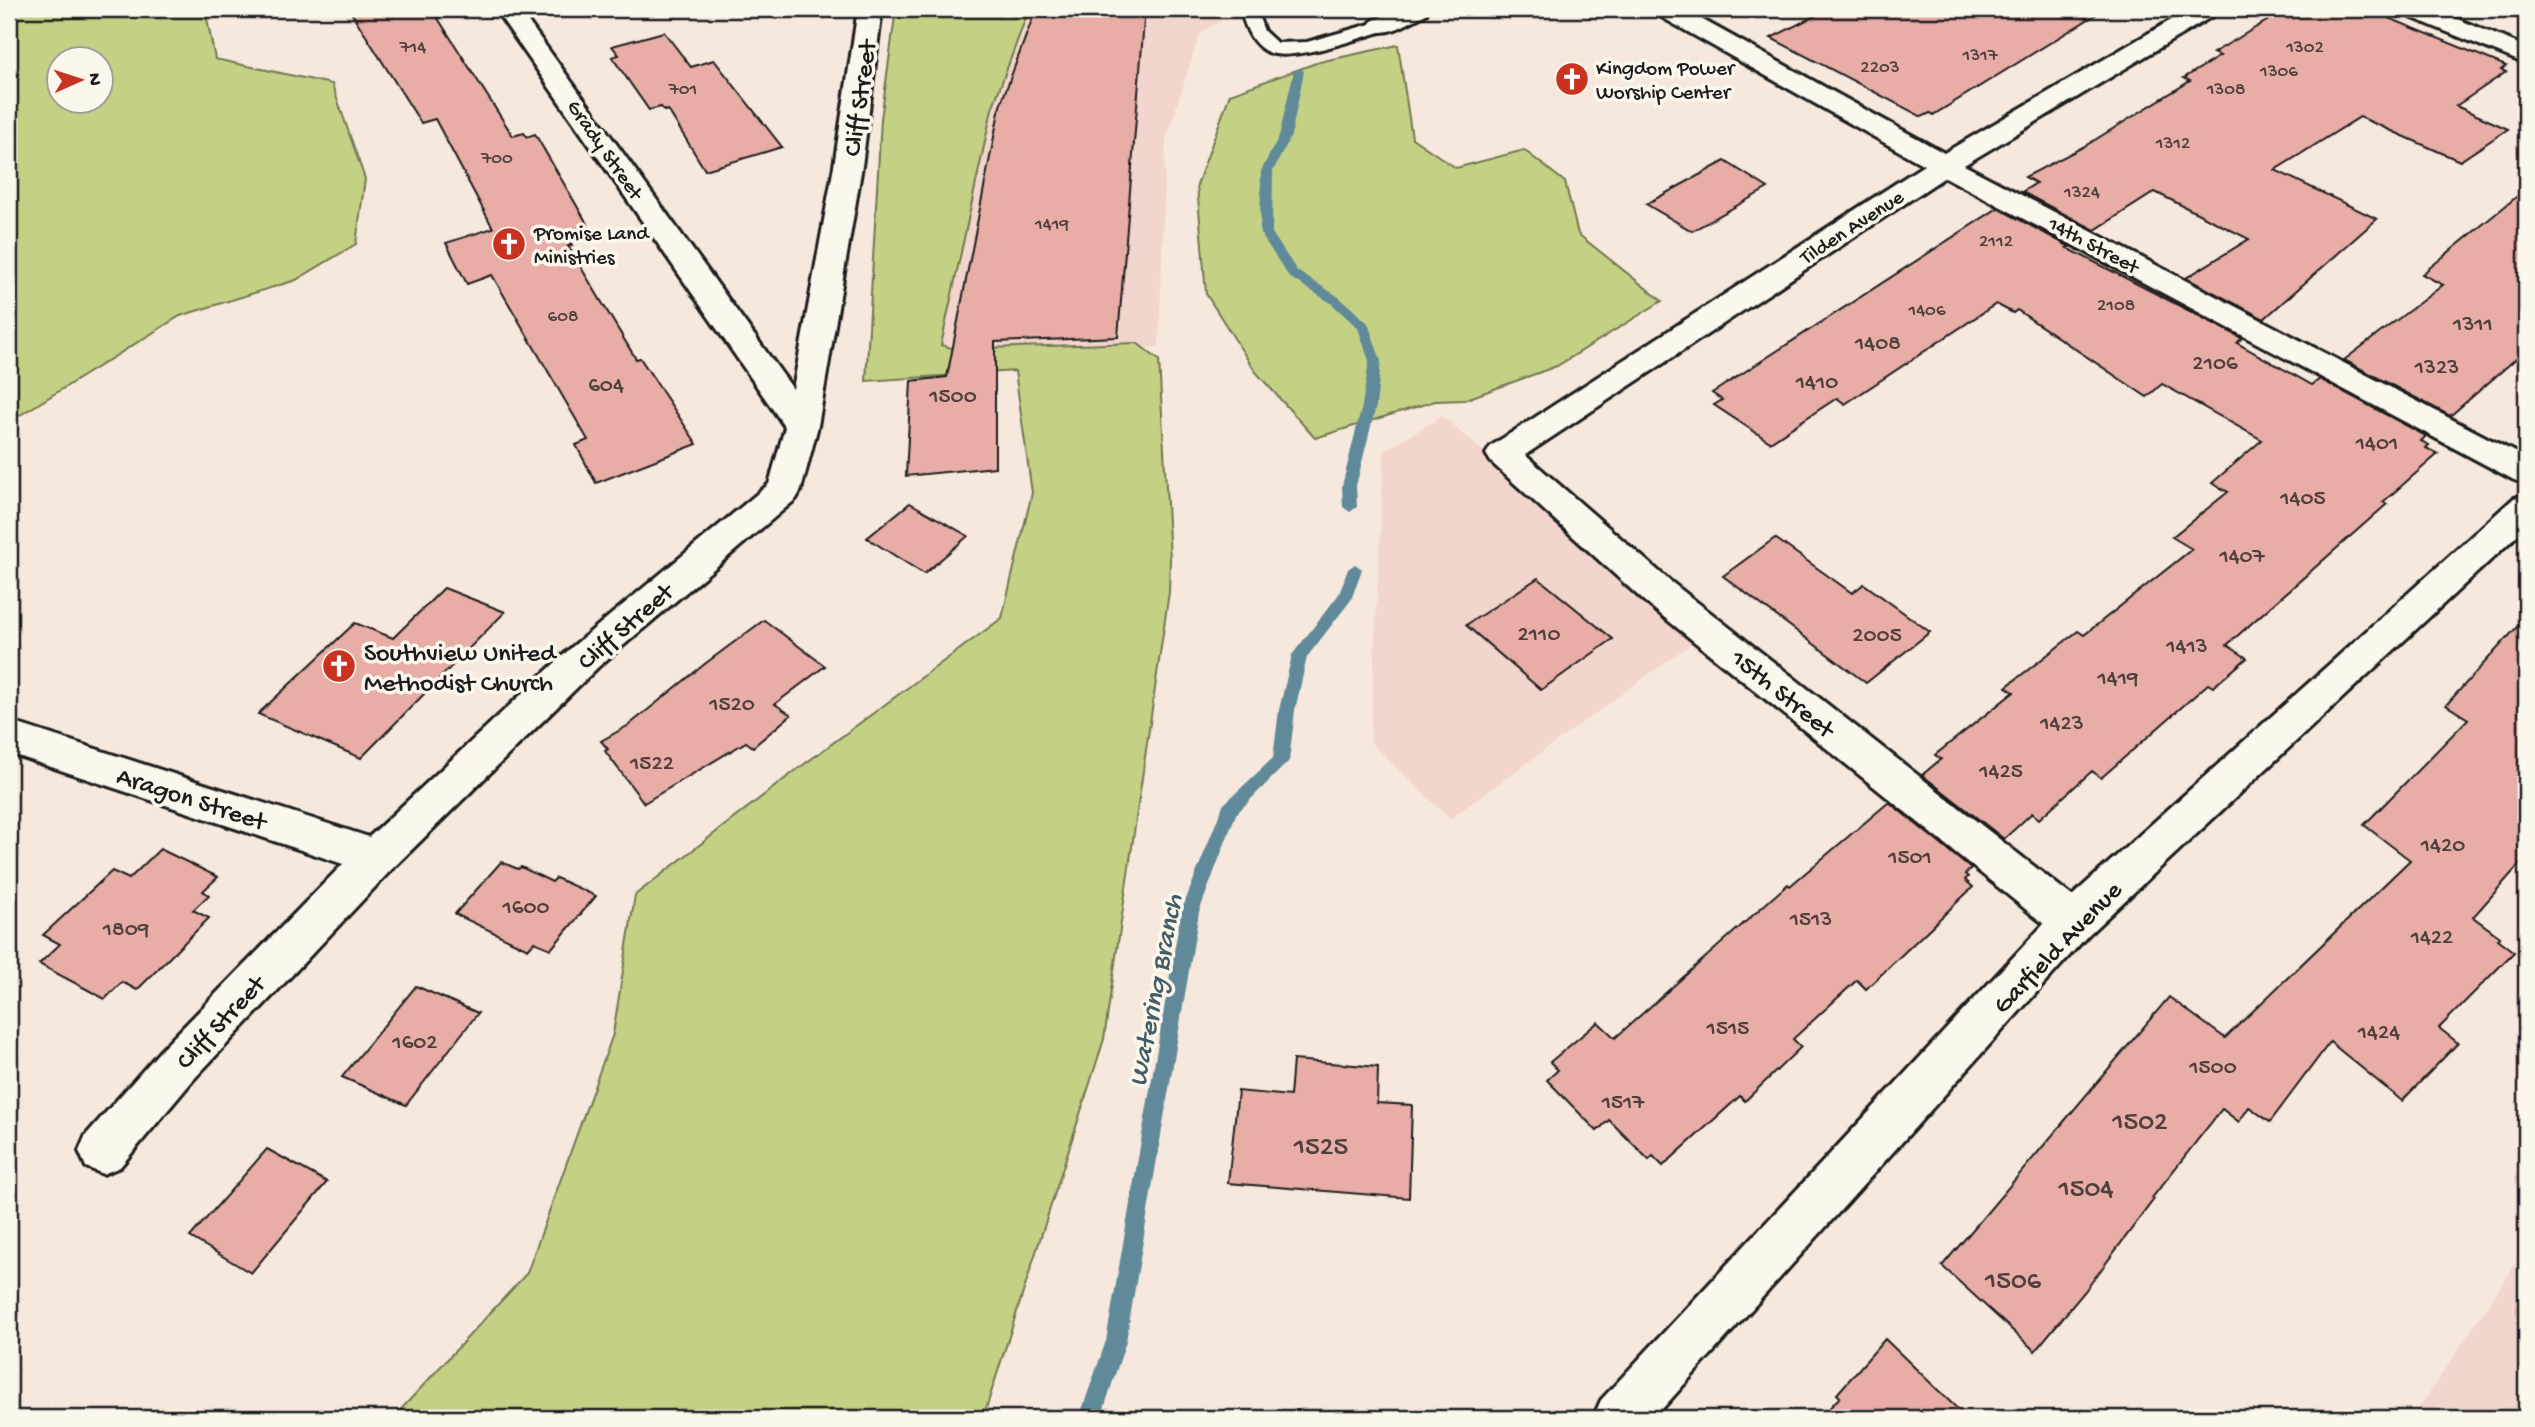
<svg xmlns="http://www.w3.org/2000/svg" width="2535" height="1427" font-family="'Gochi Hand',sans-serif">
<rect width="100%" height="100%" fill="#f7e8de"/>
<filter id="ink" filterUnits="userSpaceOnUse"><feTurbulence type="fractalNoise" baseFrequency=".0143" numOctaves="2"/><feDisplacementMap in="SourceGraphic" scale="14" xChannelSelector="R" yChannelSelector="G"/><feConvolveMatrix kernelMatrix="1 2 1 2 8 2 1 2 1" color-interpolation-filters="sRGB"/></filter>
<g filter="url(#ink)">
<!-- built -->
<g fill="#f2d6cd">
<path d="M1023,9h218l-41,24 -34,107 -7,207 -240,10 78,-307z"/>
<path d="M1442,416l257,222 -249,181 -80,-77 14,-291z"/>
<path d="M2526,1248v170h-100l-9,-7z"/>
</g>
<!-- green -->
<g fill="#c4d185" stroke="#707650" stroke-width="2" fill-rule="evenodd">
<path d="M9,9h196l10,50 117,25 33,95 -9,65 -60,36 -116,36 -171,106zM60,60h42v42h-42z"/>
<path d="M896,9h133l-37,100 -51,236 14,4 182,-6 22,17 11,199 -1,33 -65,447 -121,379h-590l134,-145 86,-239 22,-139 156,-121 211,-156 30,-125 -17,-122 -149,10 15,-262z"/>
<path d="M1398,45l14,93 44,30 68,-18 41,32 13,52 84,67 -105,65 -93,34 -29,1 -120,37 -60,-67 -49,-77 -9,-109 33,-91 89,-32z"/>
</g>
<g fill="none" stroke-linecap="round" stroke-linejoin="round">
<!-- stream -->
<g fill="#608a9a" fill-rule="evenodd">
<path d="M1299,68l5,3 -13,65 -18,35 -1,62 25,38 42,26 29,26 13,38 -5,45 -20,80 1,21 -7,5 -7,-5 -1,-21 20,-80 7,-45 -11,-33 -27,-25 -42,-26 -29,-44 1,-62 18,-35 15,-65z"/>
<path d="M1355,564l7,5 -11,31 -44,57 -12,53 -6,51 -53,53 -37,98 -73,429 -25,77h-22l27,-77 75,-429 42,-107 50,-47 6,-48 13,-55 47,-61 9,-25z"/>
</g>
</g>
<!-- building -->
<g fill="#e8ada6" stroke="#1c1c1c" stroke-width="2">
<path d="M349,9h83l81,127 11,-3 3,4 8,-3 53,91 -24,8 8,12 -4,1 68,113 4,-1 57,86 -101,39 -20,-38 12,-5 -96,-165 -25,9 -21,-41 47,-15 -58,-109 -14,4z"/>
<path d="M1036,9h109l-27,328 -123,5v125l-89,9 5,-95 36,-4 53,-271z"/>
<path d="M1828,9h277l-172,106 -3,-2 -8,4 -151,-79z"/>
<path d="M2287,9h80l139,57 -5,4 5,2 -50,34 52,23 -48,32 -100,-44 -85,53 102,49 -113,100 -78,-41 63,-39 -94,-47 -60,38 -73,-38 14,-9 -11,-6 60,-31 105,-65 -6,-3 36,-22 -7,-3z"/>
<path d="M664,32l27,35 23,-7 68,87 -77,23 -37,-60 -4,1 -3,-4 -12,3 -37,-53 7,-2 -7,-9z"/>
<path d="M1725,161l43,27 -76,43 -46,-27z"/>
<path d="M2526,189v161l-76,66 -106,-56 99,-75 -21,-11z"/>
<path d="M1998,208l72,39 -3,1 175,90 -5,5 75,42 8,-6 106,57 -5,5 8,4 -3,3 12,6 -55,48 4,2 -160,141 20,13 -34,29 -5,-3 -107,94 -9,-7 -53,48 -7,-6 -28,26 -82,-64 19,-16 -6,-4 79,-63 -8,-5 72,-56 6,4 108,-86 -20,-12 56,-45 -16,-9 50,-43 -100,-56 -15,13 -130,-87 -4,3 -17,-9 -151,100 -8,-6 -67,44 -56,-37 8,-5 -10,-7z"/>
<path d="M910,503l58,33 -44,38 -57,-36z"/>
<path d="M1775,538l77,55 12,-9 66,48 -64,51 -143,-107z"/>
<path d="M1538,578l75,61 -72,51 -75,-65z"/>
<path d="M444,588l61,24 -144,146 -103,-44 97,-91 38,15z"/>
<path d="M2526,617v240l-53,60 27,20 -3,2 17,13 -75,76 19,15 -56,58 -72,-59 -60,80 -21,-15 -10,15 -17,-13 -70,89 2,1 -69,92 -50,60 -93,-85 227,-269 56,41 185,-178 -46,-35 104,-106 -22,-14z"/>
<path d="M764,620l61,46 -50,38 16,11 -38,32 -7,-5 -102,61 -39,-52 3,-2 -7,-8 28,-16 77,-62z"/>
<path d="M1889,802l82,67 -6,5 3,3 -3,3 8,7 -107,102 -9,-9 -64,59 8,8 -56,54 -5,-5 -77,70 -10,-10 -4,4 -40,-40 -12,11 -50,-51 11,-10 -8,-8 48,-40 17,16 173,-154 2,2z"/>
<path d="M160,849l58,28 -15,14 6,4 -16,15 16,8 -72,72 -15,-8 -17,17 -66,-35 21,-20 -17,-9 69,-64 17,8z"/>
<path d="M501,862l17,7 3,-2 31,15 4,-4 40,18 -45,53 -17,-7 -6,7 -73,-35z"/>
<path d="M416,986l62,27 -72,92 -64,-28z"/>
<path d="M1293,1060l85,7 -1,36 35,2 -3,93 -181,-15 10,-92 52,5z"/>
<path d="M267,1149l60,33 -76,91 -61,-36z"/>
<path d="M1885,1339l82,79h-147l20,-21 -3,-3z"/>
</g>
<g fill="none" stroke-linecap="round" stroke-linejoin="round">
<!-- service casing -->
<g stroke="#1c1c1c" stroke-width="6">
<path id="service" d="M1243,9h16l-2,3 7,19 13,12 30,-1 74,-21 9,5 -3,4c-25,7 -96,33 -119,22 -17,-8 -22,-24 -27,-40z"/>
</g>
<!-- minor casing -->
<g stroke="#1c1c1c" stroke-width="6">
<g id="minor">
<path d="M495,9h24l274,380 41,-223 24,-157h24l-20,157 -44,260 -17,64 -5,9 -198,168 -207,203 -198,210 -73,87 -17,7 -17,-7 -7,-16 7,-16 75,-85 182,-186 -334,-111v-32l360,116 203,-190 197,-163 16,-57z"/>
<path d="M1398,9h31l-3,5c-17,8 -35,22 -54,17l-4,-5 4,-5z"/>
<path d="M1653,9h30l261,144 246,-144h29l-3,5 -252,151 562,293v26l-12,-4 -569,-303 -420,278 145,126 402,315 442,-398 12,-3v32l-438,408 -434,483h-61l8,-18 443,-476 -400,-323 -153,-139 -5,-8 5,-8 433,-281 -268,-151z"/>
<path d="M2400,9h33l93,38v17l-123,-50z"/>
</g>
</g>
<!-- service -->
<use href="#service" fill="#fbf7ec" fill-rule="evenodd"/>
<!-- minor -->
<use href="#minor" fill="#fbf7ec" fill-rule="evenodd"/>
</g>
</g>
<!-- icons -->
<defs>
<g id="church-disc" transform="scale(1.75)"><circle r="9.5" fill="#c8321e" stroke="#fbf7ec"/><path d="M-1.2-6h2.4v3.5h3.3v2.4h-3.3V6h-2.4V-.1h-3.3v-2.4h3.3Z" fill="#fff"/></g>
</defs>
<g fill-rule="evenodd">
<use href="#church-disc" x="1572" y="79"/>
<use href="#church-disc" x="509" y="244"/>
<use href="#church-disc" x="339" y="666"/>
</g>
<g text-anchor="middle" stroke-width="7" stroke-linejoin="round" paint-order="stroke">
<!-- far-number labels -->
<g font-size="19" fill="#4f403e">
<text x="413" y="52">714</text>
<text x="2305" y="52">1302</text>
<text x="1980" y="60">1317</text>
<text x="1880" y="72">2203</text>
<text x="2279" y="76">1306</text>
<text x="683" y="94">701</text>
<text x="2226" y="94">1308</text>
<text x="2173" y="148">1312</text>
<text x="497" y="163">700</text>
<text x="2082" y="197">1324</text>
<text x="1052" y="229">1419</text>
<text x="1996" y="246">2112</text>
<text x="2116" y="310">2108</text>
<text x="1927" y="315">1406</text>
<text x="563" y="321">608</text>
</g>
<!-- far-poi labels -->
<g font-size="21" fill="#1c1c1c" stroke="#fbf7ec" text-anchor="start">
<text x="1596" y="74">Kingdom Power<tspan x="1596" dy="24">Worship Center</tspan></text>
<text x="534" y="239">Promise Land<tspan x="534" dy="24">Ministries</tspan></text>
</g>
<!-- far-street labels -->
<g font-size="21" fill="#1c1c1c" stroke="#fbf7ec">
<text transform="translate(606 149) rotate(55)" y="7">Grady Street</text>
<text transform="translate(1851 226) rotate(-33)" y="7">Tilden Avenue</text>
<text transform="translate(2094 244) rotate(28)" y="7">14th Street</text>
</g>
<!-- number labels -->
<g font-size="23" fill="#4f403e">
<text x="2473" y="330">1311</text>
<text x="1878" y="349">1408</text>
<text x="2215" y="369">2106</text>
<text x="2437" y="373">1323</text>
<text x="1817" y="388">1410</text>
<text x="606" y="391">604</text>
<text x="953" y="402">1500</text>
<text x="2377" y="449">1401</text>
<text x="2303" y="504">1405</text>
<text x="2242" y="562">1407</text>
<text x="1539" y="640">2110</text>
<text x="1877" y="641">2005</text>
<text x="2187" y="652">1413</text>
<text x="2118" y="684">1419</text>
<text x="732" y="710">1520</text>
<text x="2062" y="729">1423</text>
<text x="652" y="769">1522</text>
<text x="2001" y="777">1425</text>
<text x="2443" y="851">1420</text>
<text x="1910" y="863">1501</text>
<text x="526" y="913">1600</text>
<text x="1811" y="925">1513</text>
<text x="126" y="935">1809</text>
<text x="2432" y="943">1422</text>
<text x="1728" y="1034">1515</text>
<text x="2379" y="1038">1424</text>
<text x="415" y="1048">1602</text>
<text x="2213" y="1073">1500</text>
<text x="1623" y="1108">1517</text>
</g>
<!-- street labels -->
<g font-size="26" fill="#1c1c1c" stroke="#fbf7ec">
<text transform="translate(858 98) rotate(-82)" y="9">Cliff Street</text>
<text transform="translate(624 625) rotate(-41)" y="9">Cliff Street</text>
<text transform="translate(1784 692) rotate(39)" y="9">15th Street</text>
<text transform="translate(192 797) rotate(18)" y="9">Aragon Street</text>
<text transform="translate(2056 946) rotate(-46)" y="9">Garfield Avenue</text>
<text transform="translate(219 1021) rotate(-47)" y="9">Cliff Street</text>
</g>
<!-- poi labels -->
<g font-size="26" fill="#1c1c1c" stroke="#fbf7ec" text-anchor="start">
<text x="364" y="660">Southview United<tspan x="364" dy="30">Methodist Church</tspan></text>
</g>
<!-- water labels -->
<g font-size="28" font-style="italic" fill="#445c66" stroke="#fbf7ec">
<text transform="translate(1153 990) rotate(-79)" y="10">Watering Branch</text>
</g>
<!-- near-number labels -->
<g font-size="28" fill="#4f403e">
<text x="2140" y="1129">1502</text>
<text x="1321" y="1154">1525</text>
<text x="2086" y="1196">1504</text>
<text x="2013" y="1288">1506</text>
</g>
</g>
<!-- margin -->
<rect width="2535" height="1427" fill="none" stroke="#fbf7ec" stroke-width="35"/>
<rect x="18" y="18" width="2500" height="1392" fill="none" stroke="#1c1c1c" stroke-width="2.5" filter="url(#ink)"/>
<!-- north arrow -->
<g transform="translate(80 80) rotate(87)"><circle r="33" fill="#fbf7ec" stroke="#a29f99" stroke-width="2"/>
<path d="M0-5L12 26L0 18L-12 26Z" fill="#c8321e"/>
<text y="-10" font-size="19" font-weight="bold" text-anchor="middle" fill="#1c1c1c">N</text>
</g>
</svg>
